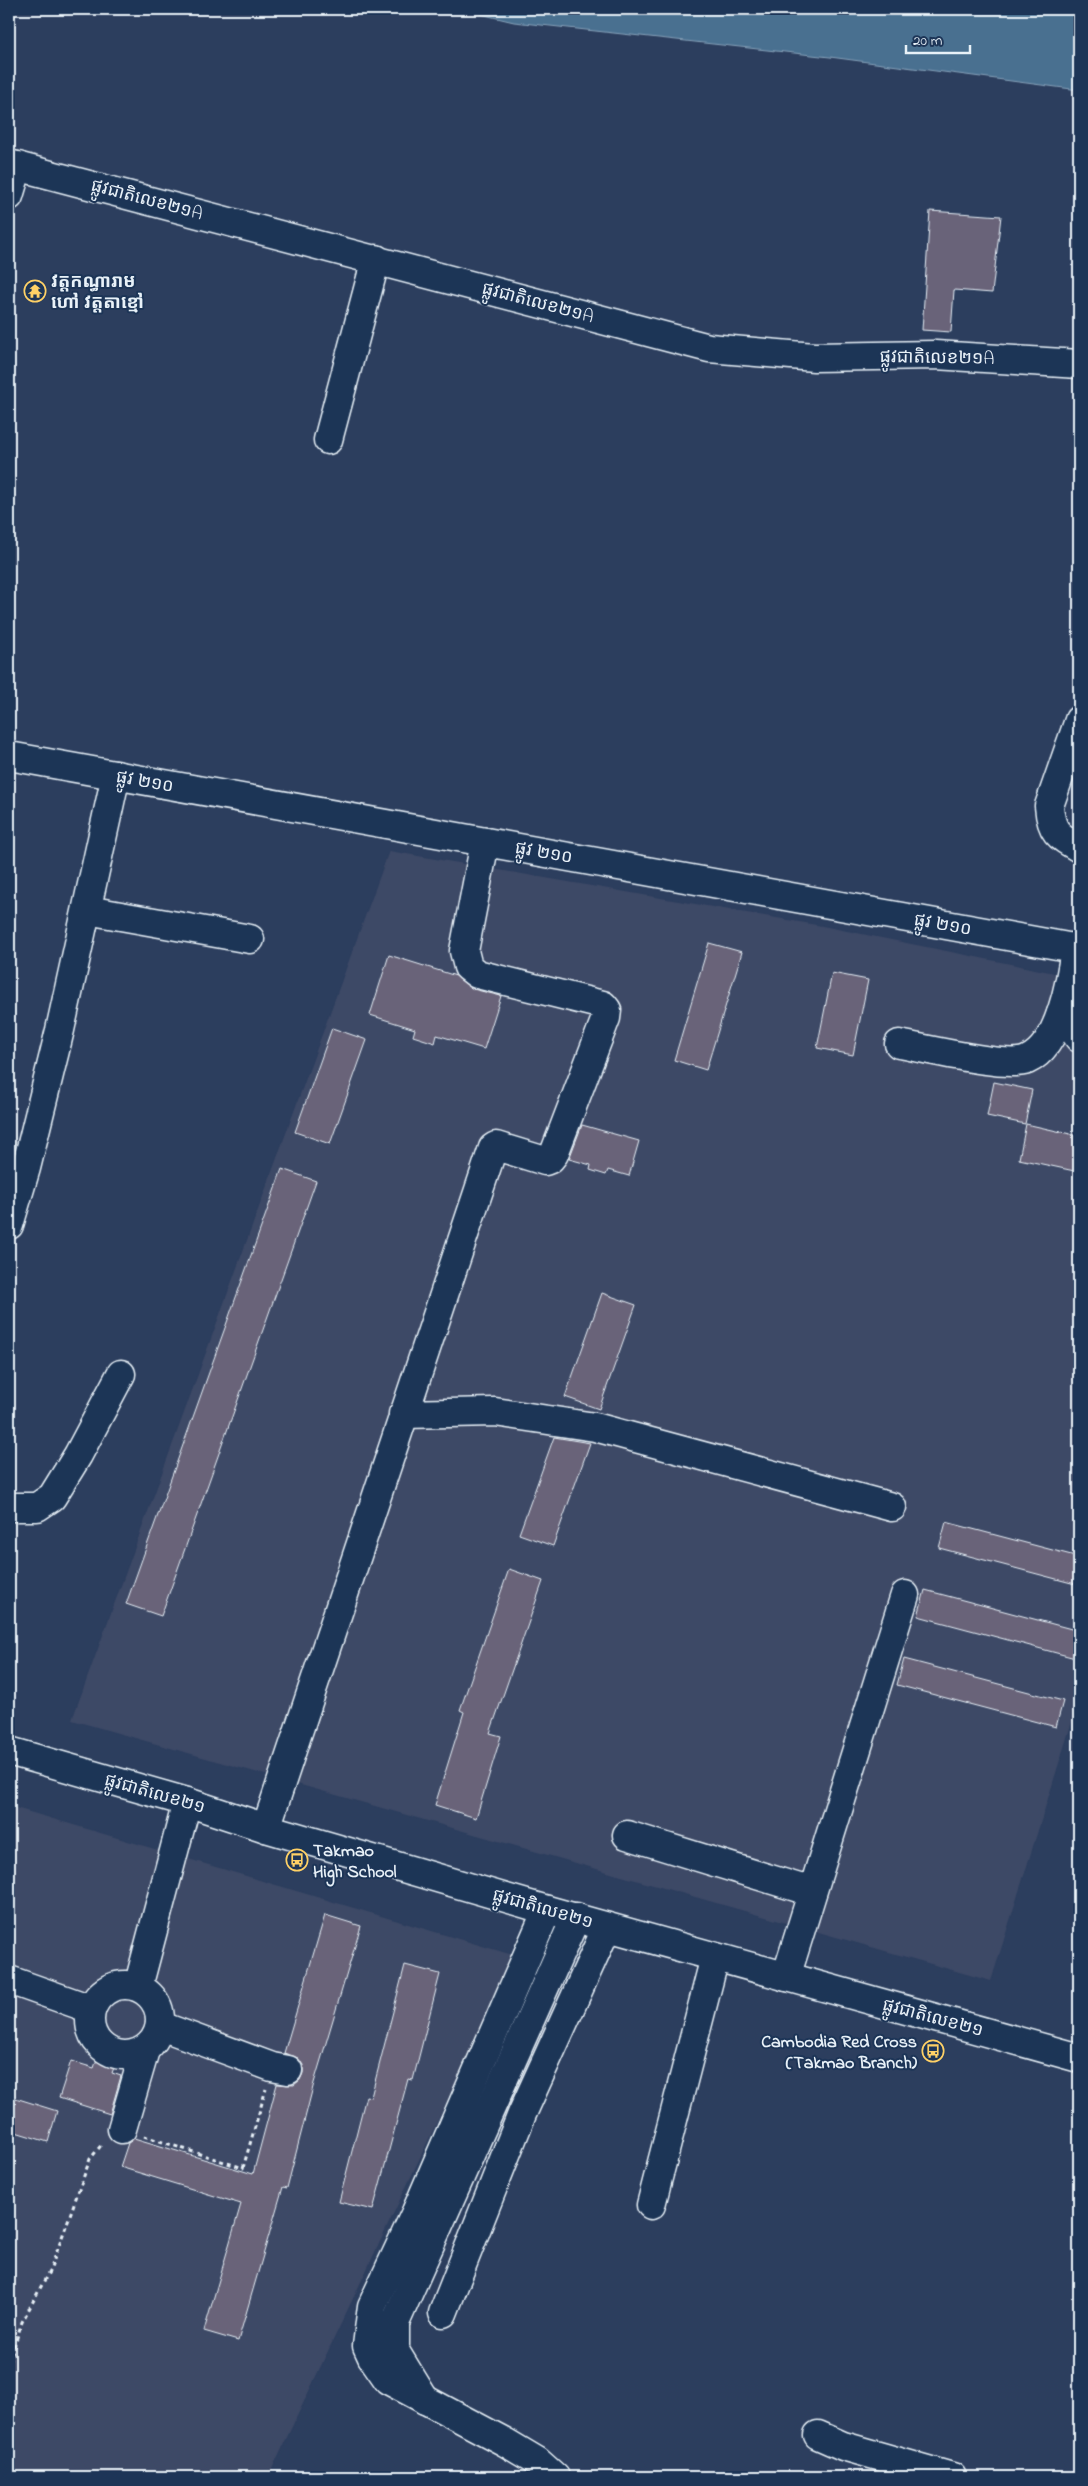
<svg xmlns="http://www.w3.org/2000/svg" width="1088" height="2486" font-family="'Indie Flower','Noto Sans Khmer',sans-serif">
<rect width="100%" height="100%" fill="#2c3e5e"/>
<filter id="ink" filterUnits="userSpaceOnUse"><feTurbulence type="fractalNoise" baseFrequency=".02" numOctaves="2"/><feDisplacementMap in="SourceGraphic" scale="10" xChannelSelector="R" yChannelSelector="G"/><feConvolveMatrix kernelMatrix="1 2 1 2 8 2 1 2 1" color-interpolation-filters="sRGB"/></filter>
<g filter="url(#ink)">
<!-- built -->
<g fill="#3e4966">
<path d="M389,851l433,75 257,52v721l-88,282 -919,-261z"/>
<path d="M9,1806l507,150 -248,521h-259z"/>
</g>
<!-- water -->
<path fill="#486f90" stroke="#88a3ba" d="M459,9h620v81l-249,-33 -316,-35z"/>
<!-- building -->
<g fill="#696379" stroke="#e8f1f8">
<path d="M930,211l71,5 -9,77 -38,-3 -3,42 -29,-2z"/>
<path d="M709,943l33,9 -36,118 -32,-10z"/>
<path d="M389,955l67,21 17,13 28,7 -17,53 -47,-14 -2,8 -22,-7 2,-7 -45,-14z"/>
<path d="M832,973l36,7 -15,75 -36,-7z"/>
<path d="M332,1028l35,12 -37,104 -35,-12z"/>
<path d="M994,1082l38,8 -7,34 -38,-8z"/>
<path d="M1026,1124l53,12v36l-60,-13z"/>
<path d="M582,1125l57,16 -10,35 -21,-6 -2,5 -16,-5 1,-5 -22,-6z"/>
<path d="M282,1169l34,12 -155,435 -35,-12z"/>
<path d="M602,1293l34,12 -37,104 -34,-12z"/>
<path d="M554,1437l36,6 -37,103 -34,-12z"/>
<path d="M946,1522l133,35v28l-140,-37z"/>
<path d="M509,1569l34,12 -53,152 11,3 -25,82 -41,-13 29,-93 -4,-2z"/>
<path d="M925,1590l154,41v28l-161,-43z"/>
<path d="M904,1659l159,42 -7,26 -159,-42z"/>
<path d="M325,1915l36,11 -47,157 -27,105 -4,-1 -45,154 -34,-10 37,-127 -121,-37 8,-24 6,-5 119,36 24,-90 17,1 6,-5 3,-7v-8l-5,-7 -14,-5z"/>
<path d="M405,1965l35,9 -27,106 -5,-1 -35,131 -34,-8 27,-106 5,1z"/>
<path d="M99,2053l18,6 -5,14 9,3 -11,38 -51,-16 12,-37 23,7z"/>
<path d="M9,2096l48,15 -9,31 -39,-12z"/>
</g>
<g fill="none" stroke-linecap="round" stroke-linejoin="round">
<!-- minor casing -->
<g stroke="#e8f1f8" stroke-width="31">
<g id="minor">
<path d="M9,164l700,184 105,9 121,-2 144,9"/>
<path d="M9,196l9,-30"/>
<path d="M328,440l48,-181"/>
<path d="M1079,720l-30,86c2,26 9,30 30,42"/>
<path d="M9,756l1070,193"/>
<path d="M87,910l163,29"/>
<path d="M1061,1014l18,24"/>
<path d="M899,1044c25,4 108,25 128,16 33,-14 44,-80 48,-112"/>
<path d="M9,1225l17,-57 34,-138 56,-255"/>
<path d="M403,1414l92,-2 100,15 297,80"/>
<path d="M9,1507h28l15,-10 26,-42 43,-81"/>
<path d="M266,1828l227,-680 3,-2 49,15 5,-2 4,-5 52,-136 1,-8 -4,-5 -126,-31 -9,-7 -4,-16 21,-109"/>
<path d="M627,1835l185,57"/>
<path d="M547,1910l-131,302 -44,94 -5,40 5,11 16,23 117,62 32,19 18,16"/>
<path d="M786,1977l119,-382"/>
<path d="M9,1980l82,29"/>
<circle cx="125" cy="2020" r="35"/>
<path d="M138,1987l49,-185"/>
<path d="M161,2026l111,41 16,3"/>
<path d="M122,2129l23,-79"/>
<path d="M651,2205l64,-248"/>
<path d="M443,2313l79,-199 85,-187"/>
<path d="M425,2400l-30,-49v-28l181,-406"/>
<path d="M818,2435l25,11 109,31"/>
</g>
</g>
<!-- major casing -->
<g stroke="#e8f1f8" stroke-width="31">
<path id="major" d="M9,1751l178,51 79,26 281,82 532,148"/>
</g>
<!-- path -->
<g stroke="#e8f1f8" stroke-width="3" stroke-dasharray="4 4" stroke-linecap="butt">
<path d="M144,2136l99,32 23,-79"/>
<path d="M9,2362l13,-40 29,-54 39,-109 13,-16"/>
</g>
<!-- minor -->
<use href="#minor" stroke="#1d3557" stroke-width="28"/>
<!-- major -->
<use href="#major" stroke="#1d3557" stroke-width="28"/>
</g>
</g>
<!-- icons -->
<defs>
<g id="temple-ring" transform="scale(1.125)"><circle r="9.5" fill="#1d3557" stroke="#ffd166" stroke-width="1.5"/><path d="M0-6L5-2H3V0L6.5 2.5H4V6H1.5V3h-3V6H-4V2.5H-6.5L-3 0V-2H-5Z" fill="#ffd166"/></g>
<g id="bus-ring" transform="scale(1.125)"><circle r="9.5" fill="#1d3557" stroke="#ffd166" stroke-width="1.5"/><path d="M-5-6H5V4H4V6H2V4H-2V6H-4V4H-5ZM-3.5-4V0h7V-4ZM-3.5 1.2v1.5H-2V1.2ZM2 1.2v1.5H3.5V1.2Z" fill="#ffd166"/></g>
</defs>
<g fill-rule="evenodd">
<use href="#temple-ring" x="35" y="291"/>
<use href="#bus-ring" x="297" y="1860"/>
<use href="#bus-ring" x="933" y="2051"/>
</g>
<g text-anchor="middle" stroke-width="4" stroke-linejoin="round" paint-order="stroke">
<!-- street labels -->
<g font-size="18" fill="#e8f1f8" stroke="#1d3557">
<text transform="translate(147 199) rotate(15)" y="6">ផ្លូវជាតិលេខ២១A</text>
<text transform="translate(538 302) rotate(15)" y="6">ផ្លូវជាតិលេខ២១A</text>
<text transform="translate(937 357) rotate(1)" y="6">ផ្លូវជាតិលេខ២១A</text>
<text transform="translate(145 781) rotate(10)" y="6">ផ្លូវ ២១០</text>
<text transform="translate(544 852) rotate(10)" y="6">ផ្លូវ ២១០</text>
<text transform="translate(943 924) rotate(10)" y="6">ផ្លូវ ២១០</text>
<text transform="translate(155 1793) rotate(16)" y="6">ផ្លូវជាតិលេខ២១</text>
<text transform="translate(543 1908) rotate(16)" y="6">ផ្លូវជាតិលេខ២១</text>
<text transform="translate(933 2017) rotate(15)" y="6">ផ្លូវជាតិលេខ២១</text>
</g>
<!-- poi labels -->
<g font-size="18" font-weight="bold" fill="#e8f1f8" stroke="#1d3557" text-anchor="start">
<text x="51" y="287">វត្តកណ្ធារាម<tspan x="51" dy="21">ហៅ វត្តតាខ្មៅ</tspan></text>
<text x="313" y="1856">Takmao<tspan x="313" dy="21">High School</tspan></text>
<text x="917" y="2047" text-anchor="end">Cambodia Red Cross<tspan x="917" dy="21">(Takmao Branch)</tspan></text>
</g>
</g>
<!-- margin -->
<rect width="1088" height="2486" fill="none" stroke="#1d3557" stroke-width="30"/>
<rect x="15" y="15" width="1058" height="2456" fill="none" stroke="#e8f1f8" stroke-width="2" filter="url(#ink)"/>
<!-- scale -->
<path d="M906 45v8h64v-8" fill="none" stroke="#e8f1f8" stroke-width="2.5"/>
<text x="913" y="45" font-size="15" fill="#e8f1f8" stroke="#1d3557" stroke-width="4" paint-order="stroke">20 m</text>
</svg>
